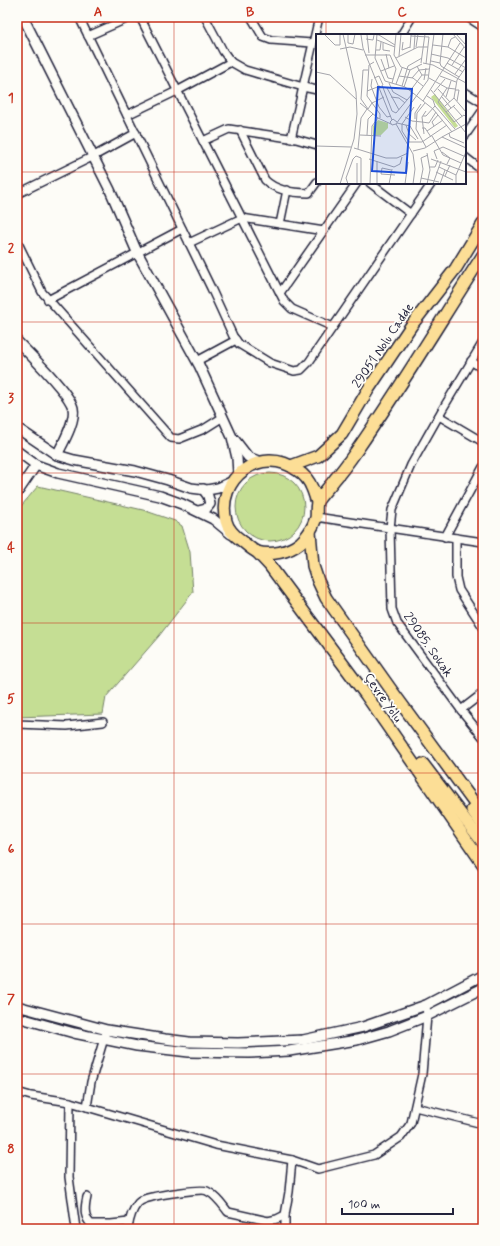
<svg xmlns="http://www.w3.org/2000/svg" width="500" height="1246" font-family="Mynerve,sans-serif">
<rect width="100%" height="100%" fill="#fdfcf7"/>
<filter id="ink" filterUnits="userSpaceOnUse"><feTurbulence type="fractalNoise" baseFrequency=".025" numOctaves="2"/><feDisplacementMap in="SourceGraphic" scale="8" xChannelSelector="R" yChannelSelector="G"/><feConvolveMatrix kernelMatrix="1 2 1 2 8 2 1 2 1" color-interpolation-filters="sRGB"/></filter>
<g filter="url(#ink)">
<!-- green -->
<g fill="#c5de94" stroke="#748068">
<circle cx="270" cy="507" r="34"/>
<path d="M38,486l105,24 32,11 7,5 8,26 3,40 -34,44 -53,61 -3,17 -86,3v-206z"/>
</g>
<g fill="none" stroke-linecap="round" stroke-linejoin="round">
<!-- minor casing -->
<g stroke="#22223b" stroke-width="10">
<g id="minor">
<path d="M79,17l132,271 22,48 6,8 31,19 24,8 7,-1 8,-8 123,-179"/>
<path d="M140,17l144,284 8,8 41,18"/>
<path d="M205,17l18,34 8,11 14,8 58,17 14,3"/>
<path d="M251,17l12,20 8,3 41,3"/>
<path d="M401,35l11,-18"/>
<path d="M88,36l43,-19"/>
<path d="M465,92l18,11"/>
<path d="M127,115l50,-24 54,-29"/>
<path d="M240,130l25,50c11,11 29,13 44,13l8,-11"/>
<path d="M465,136l18,-26"/>
<path d="M291,139l28,-122"/>
<path d="M203,141l26,-12 67,10 21,6"/>
<path d="M465,157l18,14"/>
<path d="M370,183l41,31"/>
<path d="M17,194l77,-38 42,-23"/>
<path d="M280,224l7,-34"/>
<path d="M17,241l25,51 129,146 8,1 25,-10 19,-12"/>
<path d="M189,243l53,-25 82,13"/>
<path d="M280,293l77,-110"/>
<path d="M48,300l134,-71"/>
<path d="M483,342l-41,68 -31,55 -19,45 -2,18 2,81 5,14 64,87 22,27"/>
<path d="M197,361l39,-21"/>
<path d="M471,361l12,8"/>
<path d="M439,416l44,26"/>
<path d="M316,517l167,25"/>
<path d="M445,537l38,-70"/>
<path d="M456,538v39l3,13 24,37"/>
<path d="M461,710l22,-17"/>
<path d="M17,724l50,2 36,-4"/>
<path d="M17,1092l14,4 39,6 146,43 76,15 26,9 56,-14 27,-18 10,-14 11,-49 5,-58 -1,-11"/>
<path d="M70,1102l-1,75 7,52"/>
<path d="M87,1107l4,-25 14,-47"/>
<path d="M415,1107l68,17"/>
<path d="M87,1197c-2,9 -4,20 4,27h20l18,-2"/>
<path d="M128,1229c1,-8 4,-19 10,-26 3,-3 9,-5 14,-6 7,-2 50,-9 55,-6 9,4 15,13 21,21l40,9 9,-2 8,-4"/>
<path d="M285,1229v-14l4,-23 3,-32"/>
</g>
</g>
<!-- tertiary casing -->
<g stroke="#22223b" stroke-width="12">
<g id="tertiary">
<path d="M23,17l87,173 27,62 62,113 33,72 5,21 1,16"/>
<path d="M469,17l14,9"/>
<path d="M17,341c13,14 52,51 56,67 3,13 -10,35 -16,47"/>
<path d="M17,428l40,27 17,5 61,11 33,9 23,8 16,2 11,-2 13,-6"/>
<path d="M234,439l14,18 13,5"/>
<path d="M17,451l19,14 22,8 102,23 22,8 31,15 18,15"/>
<path d="M17,493l19,-28"/>
<path d="M198,511l8,-2 4,-5 -2,-8 -5,-7"/>
<path d="M17,1006l90,24 58,9 24,3 49,1 65,-3 60,-13 63,-22 57,-30"/>
<path d="M17,1017l57,16 63,13 52,6 60,1 40,-2 68,-11 32,-9 38,-15 56,-28"/>
</g>
</g>
<!-- primary casing -->
<g stroke="#22223b" stroke-width="14">
<g id="primary">
<path d="M291,466l27,-10 24,-22 26,-44 43,-64 45,-58 27,-44"/>
<path d="M317,502c-2,-5 -3,-10 -5,-14 -3,-8 -9,-14 -15,-18 -36,-26 -82,9 -71,51 2,9 9,15 16,20 5,4 10,9 15,11 14,4 32,0 43,-9 7,-6 13,-16 16,-25 1,-6 -1,-13 2,-18 5,-7 12,-14 17,-21 8,-9 15,-19 22,-29 44,-63 84,-130 126,-195"/>
<path d="M310,532l3,34 5,15 8,17 66,93 91,124"/>
<path d="M256,551l14,15 14,19 82,110 117,169"/>
<path d="M423,764l60,79"/>
<path d="M472,810l11,16"/>
</g>
</g>
<!-- minor -->
<use href="#minor" stroke="#fdfcf7" stroke-width="7"/>
<!-- tertiary -->
<use href="#tertiary" stroke="#fdfcf7" stroke-width="9"/>
<!-- primary -->
<use href="#primary" stroke="#fcde96" stroke-width="11"/>
</g>
</g>
<!-- grid -->
<path fill="none" stroke="#c8321e" stroke-width="1" stroke-opacity="0.55" d="M174,17v1212M326,17v18M17,172h300M465,172h18M326,183v1046M17,322h466M17,473h466M17,623h466M17,773h466M17,924h466M17,1074h466"/>
<g text-anchor="middle" stroke-width="3.5" stroke-linejoin="round" paint-order="stroke">
<!-- street labels -->
<g font-size="13" fill="#22223b" stroke="#fdfcf7">
<text transform="translate(382 345) rotate(-56)" y="5">29051 Nolu Cadde</text>
<text transform="translate(429 644) rotate(55)" y="5">29085. Sokak</text>
<text transform="translate(384 697) rotate(55)" y="5">Çevre Yolu</text>
</g>
</g>
<!-- overview -->
<g transform="translate(316 34)">
<rect width="150" height="150" fill="#fdfcf7"/>
<path d="M119,60l23,32 -3,2 -24,-31zM62,86l10,3v5l-7,7h-8v-9z" fill="#c5de94"/>
<path fill="none" stroke="#a5a5ac" stroke-width="1" d="M8,0l11,11h5v-11M32,0v9l5,1 2,-10M55,0l8,1 16,10M61,0l-2,24 10,23 20,6 8,6 20,16 19,23M80,0l-2,21 7,12 9,3 12,-6M137,0l13,15M140,0l10,11M45,1l2,13 29,72M51,1l2,18M95,2l18,1 -3,27M50,5l7,1 1,-5M61,6l18,7M87,8l-1,8 8,-3M67,9v7l7,1M117,11l15,2 18,11M100,13l2,-13M132,13l3,-8 4,-2M94,14l1,-13M24,15l10,-2 13,3M98,15l1,-14M60,16h4l1,-8M70,20l3,14M115,20l17,4 18,10M49,21h25M74,21l6,14 -4,14M83,22l2,-22M80,24l22,-11h10M65,25l7,19 5,1M115,27l9,2 1,3 18,11M58,28l-5,3 -2,31 13,18v4M105,29l4,-29M107,29l10,2 33,18M124,29l3,-29M131,29l16,9M136,31l12,-18M101,32l2,4 10,-1M52,36h-5l-2,29 7,10 4,-6M65,37l13,-5M0,38l14,3 26,24M139,40l11,-15M83,42l14,2 10,8M124,42l16,6M58,44l5,-2 4,9M96,44l7,-8 3,5M113,44l18,10 8,1M56,45l-1,7 8,21 8,10 4,-1M108,46l2,-12M73,49l4,9 14,8M80,50l6,-16M66,51l10,26 4,2 17,-20M86,52l6,-20 14,-8M88,53l6,-17M71,54l12,22M131,54l-9,14 8,10 9,-7M122,55l12,13M115,56l35,43M139,56h4l-2,11M51,57l13,-5M94,57l12,-16h6M118,58l11,-13M75,63l8,1 6,5M126,63l9,11M130,63l5,-16M138,64l12,14M107,67l37,-58M44,69l18,15 13,6M56,69l12,-6M109,69l-8,10 -1,16 10,18M119,72l20,23M129,72l9,-8 3,-18 9,-13M137,72l9,10M98,73l-12,17v7l7,11h13l25,-17M130,78l8,10 10,-7 2,2M107,82h3l9,-10 -2,-6 -6,-4M89,83l7,4 10,1M99,85v-6l6,-9M81,88l-4,-3 -3,3 2,3 4,-1 32,-44 6,-46M106,88l7,1 7,-11M81,89l13,3 8,13M80,90l17,30 2,15 -2,15M90,91l3,9 7,6M118,92l-2,-4 6,-7M106,94h3l6,9M111,97l16,-11M133,99l1,4 14,6M108,100l-2,-17 4,-6M44,101l21,1M51,101l1,-16 5,-5M116,102l11,19 18,8M126,103l24,-13M0,112l35,1M38,114l32,10h11l11,-5M42,115l3,-31 6,-9M97,117l12,-3 17,-11 24,11M126,118l8,6 -3,6M53,125l25,8 6,-3 2,-7M115,125l35,13M121,125l-3,-8 9,-4 23,10M61,127v23M41,129v21M113,133h6l3,-7M123,133l17,8M75,136l-9,-2 -1,6 14,1M120,138l17,8M129,142l5,-11M105,144l18,4M24,150l14,-45 3,-25 -1,-22 -13,-58M32,150l-2,-6 7,-19 3,-3 5,2v26M54,150l2,-58 6,-8M73,150l3,-15M89,150l3,-22M104,150l3,-15 -2,-11 7,-3M111,150l3,-14 -3,-17M117,150l8,-23M124,150l5,-14M140,150v-9l10,-23"/>
<path fill="#1d4ed8" fill-opacity="0.15" stroke="#1d4ed8" stroke-width="2" d="M62,53l34,2 -6,84 -34,-2z"/>
<rect width="150" height="150" fill="none" stroke="#22223b" stroke-width="2"/>
</g>
<!-- margin -->
<rect width="500" height="1246" fill="none" stroke="#fdfcf7" stroke-width="44"/>
<!-- scale -->
<path d="M342 1208v6h111v-6" fill="none" stroke="#22223b" stroke-width="2"/>
<text x="348" y="1208" font-size="12" fill="#22223b" stroke="#fdfcf7" stroke-width="3" paint-order="stroke">100 m</text>
<rect x="22" y="22" width="456" height="1202" fill="none" stroke="#c8321e" stroke-width="1.5"/>
<g font-size="13" text-anchor="middle" font-weight="bold" fill="#c8321e">
<text x="98" y="16">A</text>
<text x="250" y="16">B</text>
<text x="402" y="16">C</text>
<text x="11" y="102">1</text>
<text x="11" y="252">2</text>
<text x="11" y="402">3</text>
<text x="11" y="552">4</text>
<text x="11" y="703">5</text>
<text x="11" y="853">6</text>
<text x="11" y="1003">7</text>
<text x="11" y="1153">8</text>
</g>
</svg>
